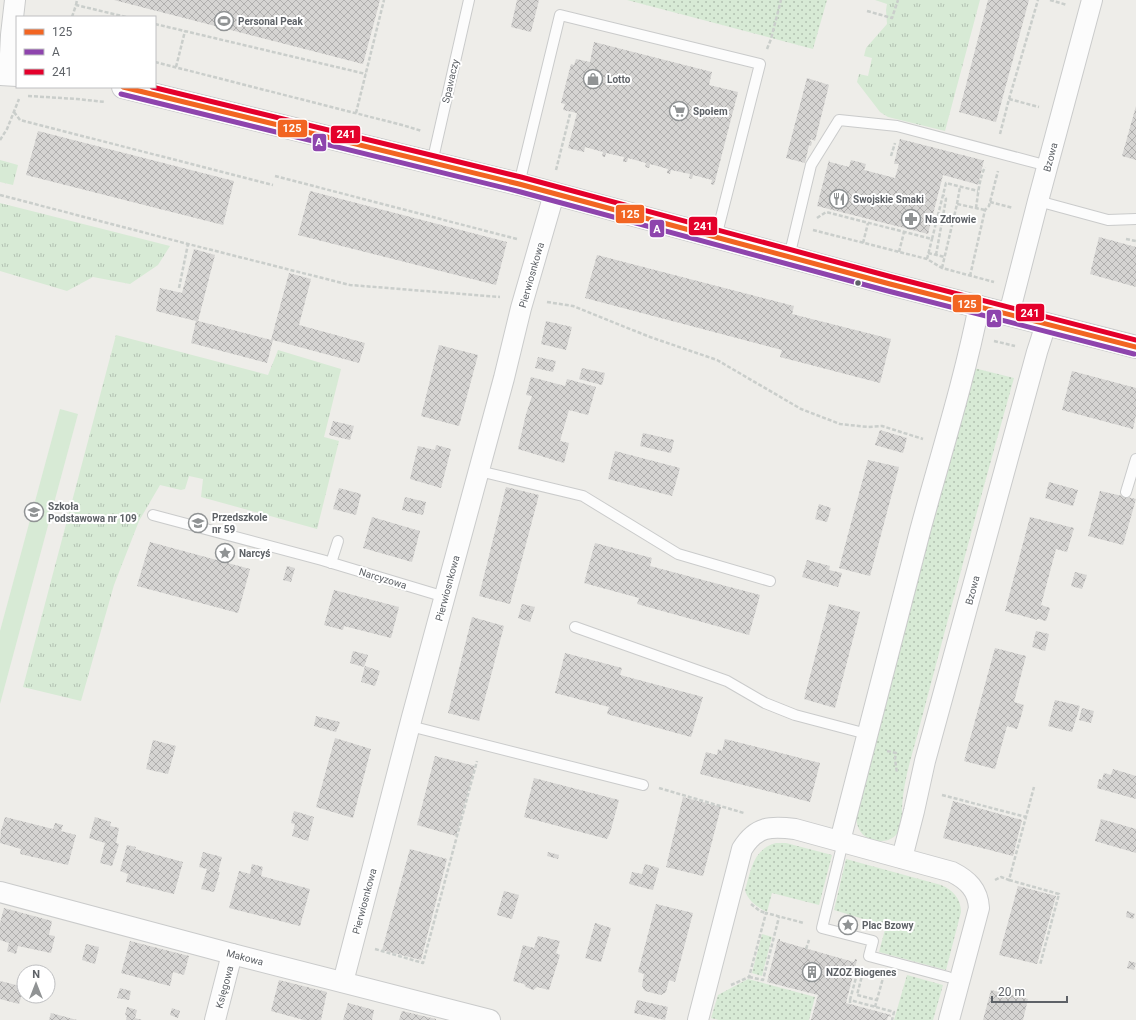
<svg xmlns="http://www.w3.org/2000/svg" width="1136" height="1020" font-family="Roboto,sans-serif">
<defs>
<pattern id="grass-dots" width="8" height="8" patternUnits="userSpaceOnUse"><rect width="8" height="8" fill="#d7ead5"/><path d="M2 2h.1M6 6h.1" fill="none" stroke="#b2c1b1" stroke-width="1.8" stroke-linecap="round"/></pattern>
<pattern id="park-tufts" width="24" height="20" patternUnits="userSpaceOnUse"><rect width="24" height="20" fill="#d7ead5"/><path d="M3 7l-1-3M5 7V3M7 7l1-3M15 17l-1-3M17 17v-4M19 17l1-3" fill="none" stroke="#b2c1b1"/></pattern>
<pattern id="building-cross-hatch" width="8" height="8" patternUnits="userSpaceOnUse"><rect width="8" height="8" fill="#d5d4d2"/><path d="M0 0l8 8M0 8l8-8" fill="none" stroke="#b0afae"/></pattern>
</defs>
<rect width="100%" height="100%" fill="#eeede9"/>
<!-- grass -->
<g fill="url(#grass-dots)">
<path d="M627,0h200l-14,49z"/>
<path d="M974,368l40,10c-34,120 -66,241 -98,362 -6,21 -13,45 -14,68 -1,4 2,8 2,12 -1,4 -5,13 -9,16 -10,9 -30,6 -36,-7 -2,-4 -3,-10 -4,-14l77,-289 16,-65z"/>
<path d="M776,843h10l46,12 -13,50 -47,-12 -5,19c-9,-4 -20,-12 -22,-22 6,-20 8,-41 31,-47z"/>
<path d="M846,859l95,26c12,5 20,14 20,27l-15,58 -67,-18 7,-26 -52,-16z"/>
<path d="M762,934l10,3 -10,39 -10,-3z"/>
<path d="M907,975l36,10 -10,35h-39z"/>
<path d="M748,979l67,18 -6,23h-90l-8,-2 7,-23z"/>
</g>
<!-- park -->
<g fill="url(#park-tufts)">
<path d="M875,0h105l-35,131 -57,-14 -8,-5 -23,-30 2,-8 9,2 4,-18 -8,-2 2,-8 21,-24 -1,-14 1,-6z"/>
<path d="M0,160l18,5 -5,20 -13,-3z"/>
<path d="M0,203l170,43 -12,19 -28,19 -37,-7 -26,14 -67,-20z"/>
<path d="M116,335l152,40 10,-25 63,19 -17,68 15,4 -22,88 -116,-32 2,-18 -14,-3 -4,13 -4,1 -21,-5 -21,36 -25,64 -33,116 -58,-14z"/>
</g>
<!-- pitch -->
<path fill="#d7ead5" d="M60,409l18,5 -78,290v-73z"/>
<!-- building -->
<g fill="url(#building-cross-hatch)">
<path d="M114,0h266l-17,64z"/>
<path d="M517,0h22l-8,32 -20,-5z"/>
<path d="M988,0h41l-33,122 -37,-10z"/>
<path d="M594,42l118,30 -3,13 29,7 -24,93 -3,-1 1,-4 -19,-5 -1,4 -3,-1 1,-4 -19,-4 -1,4 -3,-1 1,-4 -18,-5 -1,4 -4,-1 1,-4 -18,-5 -1,4h-4l1,-5 -18,-4 -1,4 -3,-1 1,-4 -18,-5 -1,5 -16,-4 9,-35 -14,-3 2,-6 -4,-1 5,-20 5,-19 3,1 2,-6 14,3z"/>
<path d="M807,78l22,7 -14,56 -4,-2 -1,2 2,1 -1,4 -2,-1 -4,18 -19,-5z"/>
<path d="M1136,106v54l-14,-4z"/>
<path d="M38,131l196,50 -11,44 -197,-50z"/>
<path d="M900,139l82,21h2l-6,25 -2,-1 -33,-9 -15,59 -111,-28 12,-46 1,2 19,5 2,-7 15,4 -2,6 31,8 4,-14h-5z"/>
<path d="M310,191l197,51 -11,43 -198,-50z"/>
<path d="M1099,237l37,10v40l-46,-13z"/>
<path d="M194,249l21,6 -17,66 73,19 18,-67 22,6 -12,46 66,18 -6,20 -86,-23 -6,23 -76,-20 5,-22 -40,-10 4,-23 22,5z"/>
<path d="M597,255l197,51 -2,8 99,25 -11,44 -100,-26 2,-7 -197,-52z"/>
<path d="M546,321l26,6 -6,23 -25,-6z"/>
<path d="M439,345l39,10 -19,71 -38,-10z"/>
<path d="M538,357l18,4 -3,11 -18,-4z"/>
<path d="M582,368l23,5 -3,12 -23,-6z"/>
<path d="M1072,371l64,17v27l-3,14 -71,-19z"/>
<path d="M531,377l34,9 2,-7 29,8 -8,28 -19,-5 -9,31 9,2 -5,20 -46,-14 8,-35 6,-18 -6,-1z"/>
<path d="M333,421l21,5 -4,14 -21,-5z"/>
<path d="M880,430l27,8 -4,15 -28,-8z"/>
<path d="M643,433l31,7 -3,13 -31,-7z"/>
<path d="M436,445l15,4 -10,39 -31,-9 8,-33 17,4z"/>
<path d="M615,451l65,17 -8,28 -64,-17z"/>
<path d="M868,460l31,7 -29,109 -31,-8z"/>
<path d="M1049,482l29,8 -5,16 -28,-8z"/>
<path d="M506,487l33,8 -29,109 -31,-8z"/>
<path d="M339,488l22,6 -5,21 -23,-6z"/>
<path d="M1100,491l36,8 -13,46 -35,-9z"/>
<path d="M405,497l21,5 -3,13 -21,-5z"/>
<path d="M819,504l12,4 -4,14 -12,-3z"/>
<path d="M372,517l48,14 -8,31 -49,-14z"/>
<path d="M1030,517l44,11 -7,24 -11,-3 -15,56 9,3 -4,13 -7,-2h-2v1l-32,-9z"/>
<path d="M150,542l100,27 -12,44 -101,-27z"/>
<path d="M595,543l57,15 -2,8 110,29 -11,40 -112,-31 2,-6 -55,-15z"/>
<path d="M807,560l23,6 -1,4 13,3 -4,14 -36,-10z"/>
<path d="M287,566l8,2 -4,14 -8,-2z"/>
<path d="M1075,572l12,3 -5,14 -11,-3z"/>
<path d="M334,590l65,17 -8,31 -47,-12 -1,4 -19,-5z"/>
<path d="M522,604l13,3 -5,15 -12,-4z"/>
<path d="M829,604l31,8 -25,96 -31,-9z"/>
<path d="M472,617l32,9 -25,95 -31,-8z"/>
<path d="M1036,631l13,3 -4,17 -13,-4z"/>
<path d="M995,648l31,8 -12,46 10,3 -4,15 -3,9 -10,-3 -12,43 -31,-8z"/>
<path d="M353,651l15,4 -4,12 -14,-4z"/>
<path d="M565,653l57,15 -2,7 83,22 -12,40 -84,-23 2,-7 -54,-14z"/>
<path d="M365,666l15,5 -5,15 -14,-4z"/>
<path d="M1055,700l25,6 -8,26 -24,-6z"/>
<path d="M1082,708l12,3 -3,12 -12,-3z"/>
<path d="M316,716l24,6 -4,10 -22,-6z"/>
<path d="M335,738l36,11 -18,69 -37,-11z"/>
<path d="M725,739l95,24 -10,39 -110,-28 6,-22 11,3 1,-6 4,2z"/>
<path d="M153,740l23,6 -8,28 -22,-5z"/>
<path d="M435,756l40,10 -19,70 -39,-11z"/>
<path d="M1113,769l23,7v23l-39,-11 2,-9 3,1 2,-7 7,2z"/>
<path d="M534,778l85,22 -9,33 -3,6 -83,-22z"/>
<path d="M683,797l38,10 -18,69 -37,-9z"/>
<path d="M953,801l69,19 -9,36 -70,-18z"/>
<path d="M294,811l20,6 -6,24 -16,-5 3,-12 -4,-1z"/>
<path d="M5,817l48,12 2,-6 8,2 -2,6 15,4 -8,30 -48,-11 1,-5 -21,-6 1,-14 1,-1z"/>
<path d="M95,817l16,5 -1,4 9,2 -3,15 3,1 -7,22 -12,-3 5,-20 -16,-5z"/>
<path d="M1101,819l35,10v24l-41,-12z"/>
<path d="M127,845l9,2 -1,2 48,13 -9,32 -48,-12 2,-8 -8,-3z"/>
<path d="M410,849l37,10 -26,101 -39,-10z"/>
<path d="M203,852l19,5 -4,15h2l-6,20 -13,-3 6,-20 -8,-2z"/>
<path d="M548,852l11,3 -1,4 -11,-3z"/>
<path d="M252,864l11,3 -2,9 49,13 -10,37 -71,-18 10,-37 11,3z"/>
<path d="M645,864l14,4 -6,22 -24,-6 3,-12 10,2z"/>
<path d="M1018,886l38,10 -19,68 -38,-9z"/>
<path d="M504,891l15,4 -7,24 -15,-4z"/>
<path d="M656,904l37,9 -18,69 -6,-2 -3,12 -5,3 -16,-4 -3,-5 2,-12 -6,-2z"/>
<path d="M4,908l48,13 -3,14 6,1 -4,17 -33,-7 -2,8 -9,-3 2,-8 -9,-3v-17z"/>
<path d="M1127,911l8,3 -2,5 -7,-2z"/>
<path d="M595,923l16,5 -10,34 -16,-4z"/>
<path d="M538,936l22,5 -4,12 4,2 -11,35 -12,-3 -4,3 -7,-3 -2,-3 -11,-3 10,-36 11,3z"/>
<path d="M778,939h2v2l56,16 18,5 1,-3 2,1 -11,43 45,12v2l-3,-1 -1,4h-76l7,-25 -51,-13z"/>
<path d="M130,941l59,15 -5,19 -11,-3 -3,14 -49,-13z"/>
<path d="M86,944l13,3 -4,17 -13,-4z"/>
<path d="M1129,961l7,2 -2,7 -7,-2z"/>
<path d="M279,980l48,12 -6,28h-17l-33,-9z"/>
<path d="M0,981l24,6 -5,17 -19,-5z"/>
<path d="M120,988l11,3 -2,9 -12,-2z"/>
<path d="M991,990l37,9 -5,21h-40z"/>
<path d="M637,1000l31,7 -3,13 -31,-7z"/>
<path d="M348,1003l26,7 -2,10h-29z"/>
<path d="M127,1007l10,3 -2,8 7,2h-16l1,-4 -2,-1z"/>
<path d="M172,1008l8,3 -2,7 -8,-3z"/>
<path d="M402,1011l34,8v1h-37z"/>
<path d="M51,1013l26,7h-28z"/>
</g>
<g fill="none" stroke-linecap="round" stroke-linejoin="round">
<!-- service casing -->
<g stroke="#cacbcb" stroke-width="12">
<g id="service">
<path d="M432,163l37,-163"/>
<path d="M519,184l41,-169 200,49 -44,173"/>
<path d="M1038,201l70,19 28,-1"/>
<path d="M789,257l22,-92 28,-45 58,6 151,40"/>
<path d="M479,471l104,25 95,58 92,27"/>
<path d="M1126,492l10,-33"/>
<path d="M153,515l169,45 123,37"/>
<path d="M331,563l7,-22"/>
<path d="M575,627l152,54 38,22 30,12 72,19"/>
<path d="M410,726l233,59"/>
<path d="M843,842l-21,86 51,13 -4,15 79,21"/>
</g>
</g>
<!-- minor casing -->
<g stroke="#cacbcb" stroke-width="22">
<g id="minor">
<path d="M9,74l2,-39 4,-35"/>
<path d="M1009,314l29,-113 54,-201"/>
<path d="M840,841c27,-103 53,-207 80,-310 20,-74 44,-149 59,-225"/>
<path d="M902,858l12,-47 11,-50 112,-409 9,-28"/>
<path d="M0,892l232,62 258,66"/>
<path d="M343,982l69,-265 92,-339 17,-70 33,-114"/>
<path d="M215,1020l17,-66"/>
<path d="M698,1020l44,-171c14,-23 29,-23 53,-20l157,43c16,8 26,18 27,36l-30,112"/>
</g>
</g>
<!-- tertiary casing -->
<g stroke="#cacbcb" stroke-width="24">
<g id="tertiary">
<path d="M0,74l17,1"/>
<path d="M123,87l396,97 371,100 246,63"/>
</g>
</g>
<!-- path -->
<g stroke="#cacecb" stroke-width="2.5" stroke-dasharray="4 2" stroke-linecap="butt">
<path d="M1050,0l17,5"/>
<path d="M76,5l1,-5"/>
<path d="M867,11l25,7 6,-18"/>
<path d="M72,17l4,-12 50,12"/>
<path d="M155,24l211,50"/>
<path d="M767,49l4,-10 10,-39"/>
<path d="M155,62l247,63 20,6"/>
<path d="M176,67l9,-36"/>
<path d="M28,96l49,3 28,3"/>
<path d="M1009,99l30,8"/>
<path d="M14,112l6,8 253,65"/>
<path d="M356,113l28,-113"/>
<path d="M1000,134l9,-35 29,-99"/>
<path d="M0,140l7,-11 12,-30"/>
<path d="M891,156l4,-13"/>
<path d="M556,170l14,-56"/>
<path d="M275,176l242,63"/>
<path d="M0,195l188,49 162,41 150,12"/>
<path d="M990,202l23,6"/>
<path d="M957,204l3,-17"/>
<path d="M976,208c2,-13 3,-29 9,-41"/>
<path d="M817,218l9,-6 106,27 14,-56 32,8"/>
<path d="M813,230l114,29 15,9 52,14"/>
<path d="M1126,239l10,2"/>
<path d="M863,243l5,-20"/>
<path d="M899,252l5,-20"/>
<path d="M928,253l17,4"/>
<path d="M936,255l10,-56 -3,-4"/>
<path d="M927,259l5,-20"/>
<path d="M942,268l15,-64 28,6"/>
<path d="M970,276l15,-66 4,-4 9,-35"/>
<path d="M179,288l9,-44"/>
<path d="M547,302l26,4 77,31 67,23 84,49 39,15 28,3 14,-1 41,13"/>
<path d="M994,341l21,5"/>
<path d="M887,751l9,2 -1,6 2,14"/>
<path d="M659,788l85,25"/>
<path d="M942,795l84,22"/>
<path d="M995,880l6,-3 8,3 25,-93"/>
<path d="M1009,880l50,14 -19,71"/>
<path d="M751,904l9,7 6,2"/>
<path d="M375,949l48,14 54,-202"/>
<path d="M806,949l3,-9"/>
<path d="M863,972l-6,23 20,5"/>
<path d="M749,977l14,3 16,-63"/>
<path d="M731,985l18,-8 17,-64 38,10"/>
<path d="M850,1000l8,-30"/>
<path d="M850,1003v-3l44,12 -2,8"/>
<path d="M875,1007l8,-29"/>
</g>
<!-- service -->
<use href="#service" stroke="#fcfcfc" stroke-width="10"/>
<!-- minor -->
<use href="#minor" stroke="#fcfcfc" stroke-width="20"/>
<!-- tertiary -->
<use href="#tertiary" stroke="#fcfcfc" stroke-width="22"/>
<!-- bus-1 casing -->
<g stroke="#fff" stroke-width="8">
<path id="bus-1" d="M123,87l396,97 371,100 246,63"/>
</g>
<!-- bus-2 casing -->
<g stroke="#fff" stroke-width="8">
<path id="bus-2" d="M121,94l396,97 371,100 246,63"/>
</g>
<!-- bus-3 casing -->
<g stroke="#fff" stroke-width="8">
<path id="bus-3" d="M152,87l369,90 371,100 244,63"/>
</g>
<!-- bus-1 -->
<use href="#bus-1" stroke="#f26522" stroke-width="5"/>
<!-- bus-2 -->
<use href="#bus-2" stroke="#8e44ad" stroke-width="5"/>
<!-- bus-3 -->
<use href="#bus-3" stroke="#e4002b" stroke-width="5"/>
</g>
<!-- icons -->
<defs>
<g id="stadium-ring" transform="scale(1)"><circle r="9.5" fill="#fff" stroke="#909394" stroke-width="1.5"/><path d="M0-5a6.5 5 0 1 0 0 10a6.5 5 0 1 0 0-10ZM-3.5-1.8h7v3.6h-7Z" fill="#909394"/></g>
<g id="shop-ring" transform="scale(1)"><circle r="9.5" fill="#fff" stroke="#909394" stroke-width="1.5"/><path d="M-5-2.5h2.3a2.7 3.5 0 0 1 5.4 0H5L5.5 6h-11ZM-1.5-2.5h3a1.5 2.3 0 0 0-3 0Z" fill="#909394"/></g>
<g id="supermarket-ring" transform="scale(1)"><circle r="9.5" fill="#fff" stroke="#909394" stroke-width="1.5"/><path d="M-6-5.5h2.5l.6 2H6L4.5 2H-2.5L-4.4-4H-6ZM-1.5 3.2a1.3 1.3 0 1 0 .1 0ZM3 3.2a1.3 1.3 0 1 0 .1 0Z" fill="#909394"/></g>
<g id="restaurant-ring" transform="scale(1)"><circle r="9.5" fill="#fff" stroke="#909394" stroke-width="1.5"/><path d="M-5-6h1v4h1v-4h1v4h1v-4h1v5L-1.5 .5V6h-2V.5L-5-1ZM5-6V6H3V1.5H1.5Q1.5-4 5-6Z" fill="#909394"/></g>
<g id="pharmacy-ring" transform="scale(1)"><circle r="9.5" fill="#fff" stroke="#909394" stroke-width="1.5"/><path d="M-2-6h4v4h4v4h-4v4h-4v-4h-4v-4h4Z" fill="#909394"/></g>
<g id="school-ring" transform="scale(1)"><circle r="9.5" fill="#fff" stroke="#909394" stroke-width="1.5"/><path d="M0-5L7-2L0 1L-7-2ZM-4 1L0 2.5L4 1V4Q0 6-4 4Z" fill="#909394"/></g>
<g id="sight-ring" transform="scale(1)"><circle r="9.5" fill="#fff" stroke="#909394" stroke-width="1.5"/><path d="M0-6L1.8-2.2L6-1.7L2.9 1.2L3.7 5.4L0 3.3L-3.7 5.4L-2.9 1.2L-6-1.7L-1.8-2.2Z" fill="#909394"/></g>
<g id="building-ring" transform="scale(1)"><circle r="9.5" fill="#fff" stroke="#909394" stroke-width="1.5"/><path d="M-4-6H4V6H1V3H-1V6H-4ZM-2.5-4.3h1.7v1.8h-1.7ZM.8-4.3h1.7v1.8H.8ZM-2.5-1h1.7V.8h-1.7ZM.8-1h1.7V.8H.8Z" fill="#909394"/></g>
</defs>
<g fill-rule="evenodd">
<use href="#stadium-ring" x="224" y="21"/>
<use href="#shop-ring" x="593" y="79"/>
<use href="#supermarket-ring" x="679" y="111"/>
<use href="#restaurant-ring" x="839" y="199"/>
<use href="#pharmacy-ring" x="911" y="219"/>
<use href="#school-ring" x="34" y="512"/>
<use href="#school-ring" x="198" y="523"/>
<use href="#sight-ring" x="225" y="553"/>
<use href="#sight-ring" x="848" y="925"/>
<use href="#building-ring" x="812" y="972"/>
</g>
<!-- markers -->
<circle fill="#5e6267" stroke="#fff" stroke-width="1.5" cx="858" cy="283" r="3.5"/>
<g text-anchor="middle" stroke-width="4" stroke-linejoin="round" paint-order="stroke">
<!-- poi labels -->
<g font-size="10" font-weight="bold" fill="#5e6267" stroke="#fff" text-anchor="start">
<text x="238" y="25">Personal Peak</text>
<text x="607" y="83">Lotto</text>
<text x="693" y="115">Społem</text>
<text x="853" y="203">Swojskie Smaki</text>
<text x="925" y="223">Na Zdrowie</text>
<text x="48" y="510">Szkoła<tspan x="48" dy="12">Podstawowa nr 109</tspan></text>
<text x="212" y="521">Przedszkole<tspan x="212" dy="12">nr 59</tspan></text>
<text x="239" y="557">Narcyś</text>
<text x="862" y="929">Plac Bzowy</text>
<text x="826" y="976">NZOZ Biogenes</text>
</g>
<!-- street labels -->
<g font-size="10" fill="#5e6267" stroke="#fff">
<text transform="translate(450 81) rotate(-77)" y="4">Spawaczy</text>
<text transform="translate(1050 157) rotate(-75)" y="4">Bzowa</text>
<text transform="translate(531 275) rotate(-74)" y="4">Pierwiosnkowa</text>
<text transform="translate(383 578) rotate(17)" y="4">Narcyzowa</text>
<text transform="translate(447 588) rotate(-75)" y="4">Pierwiosnkowa</text>
<text transform="translate(972 590) rotate(-75)" y="4">Bzowa</text>
<text transform="translate(364 901) rotate(-75)" y="4">Pierwiosnkowa</text>
<text transform="translate(245 957) rotate(15)" y="4">Makowa</text>
<text transform="translate(224 987) rotate(-75)" y="4">Księgowa</text>
</g>
</g>
<g stroke="#fff" stroke-width="1.5">
<rect x="277" y="119" width="31" height="19" rx="4" fill="#f26522"/>
<rect x="330" y="125" width="31" height="19" rx="4" fill="#e4002b"/>
<rect x="312" y="133" width="15" height="19" rx="4" fill="#8e44ad"/>
<rect x="615" y="204" width="30" height="20" rx="4" fill="#f26522"/>
<rect x="688" y="216" width="30" height="20" rx="4" fill="#e4002b"/>
<rect x="649" y="219" width="16" height="19" rx="4" fill="#8e44ad"/>
<rect x="952" y="294" width="30" height="19" rx="4" fill="#f26522"/>
<rect x="1015" y="303" width="30" height="19" rx="4" fill="#e4002b"/>
<rect x="986" y="309" width="16" height="19" rx="4" fill="#8e44ad"/>
</g>
<g font-size="11" text-anchor="middle" font-weight="bold" fill="#fff">
<text x="292" y="132">125</text>
<text x="346" y="138">241</text>
<text x="319" y="146">A</text>
<text x="630" y="218">125</text>
<text x="703" y="230">241</text>
<text x="657" y="233">A</text>
<text x="967" y="308">125</text>
<text x="1030" y="317">241</text>
<text x="994" y="322">A</text>
</g>
<!-- legend -->
<rect x="16" y="16" width="140" height="72" fill="#ffffff" stroke="#bfc0c2"/>
<rect x="24" y="29" width="20" height="6" fill="#f26522" stroke="#bfc0c2"/>
<text x="52" y="36" font-size="12" fill="#5e6267">125</text>
<rect x="24" y="49" width="20" height="6" fill="#8e44ad" stroke="#bfc0c2"/>
<text x="52" y="56" font-size="12" fill="#5e6267">A</text>
<rect x="24" y="69" width="20" height="6" fill="#e4002b" stroke="#bfc0c2"/>
<text x="52" y="76" font-size="12" fill="#5e6267">241</text>
<!-- north arrow -->
<g transform="translate(36 984)"><circle r="19" fill="#ffffff" stroke="#bfc0c2"/>
<path d="M0-3L7 15L0 10L-7 15Z" fill="#909394"/>
<text y="-6" font-size="11" font-weight="bold" text-anchor="middle" fill="#5e6267">N</text>
</g>
<!-- scale -->
<path d="M992 996v6h75v-6" fill="none" stroke="#5e6267" stroke-width="2"/>
<text x="998" y="996" font-size="12" fill="#5e6267" stroke="#ffffff" stroke-width="3" paint-order="stroke">20 m</text>
</svg>
